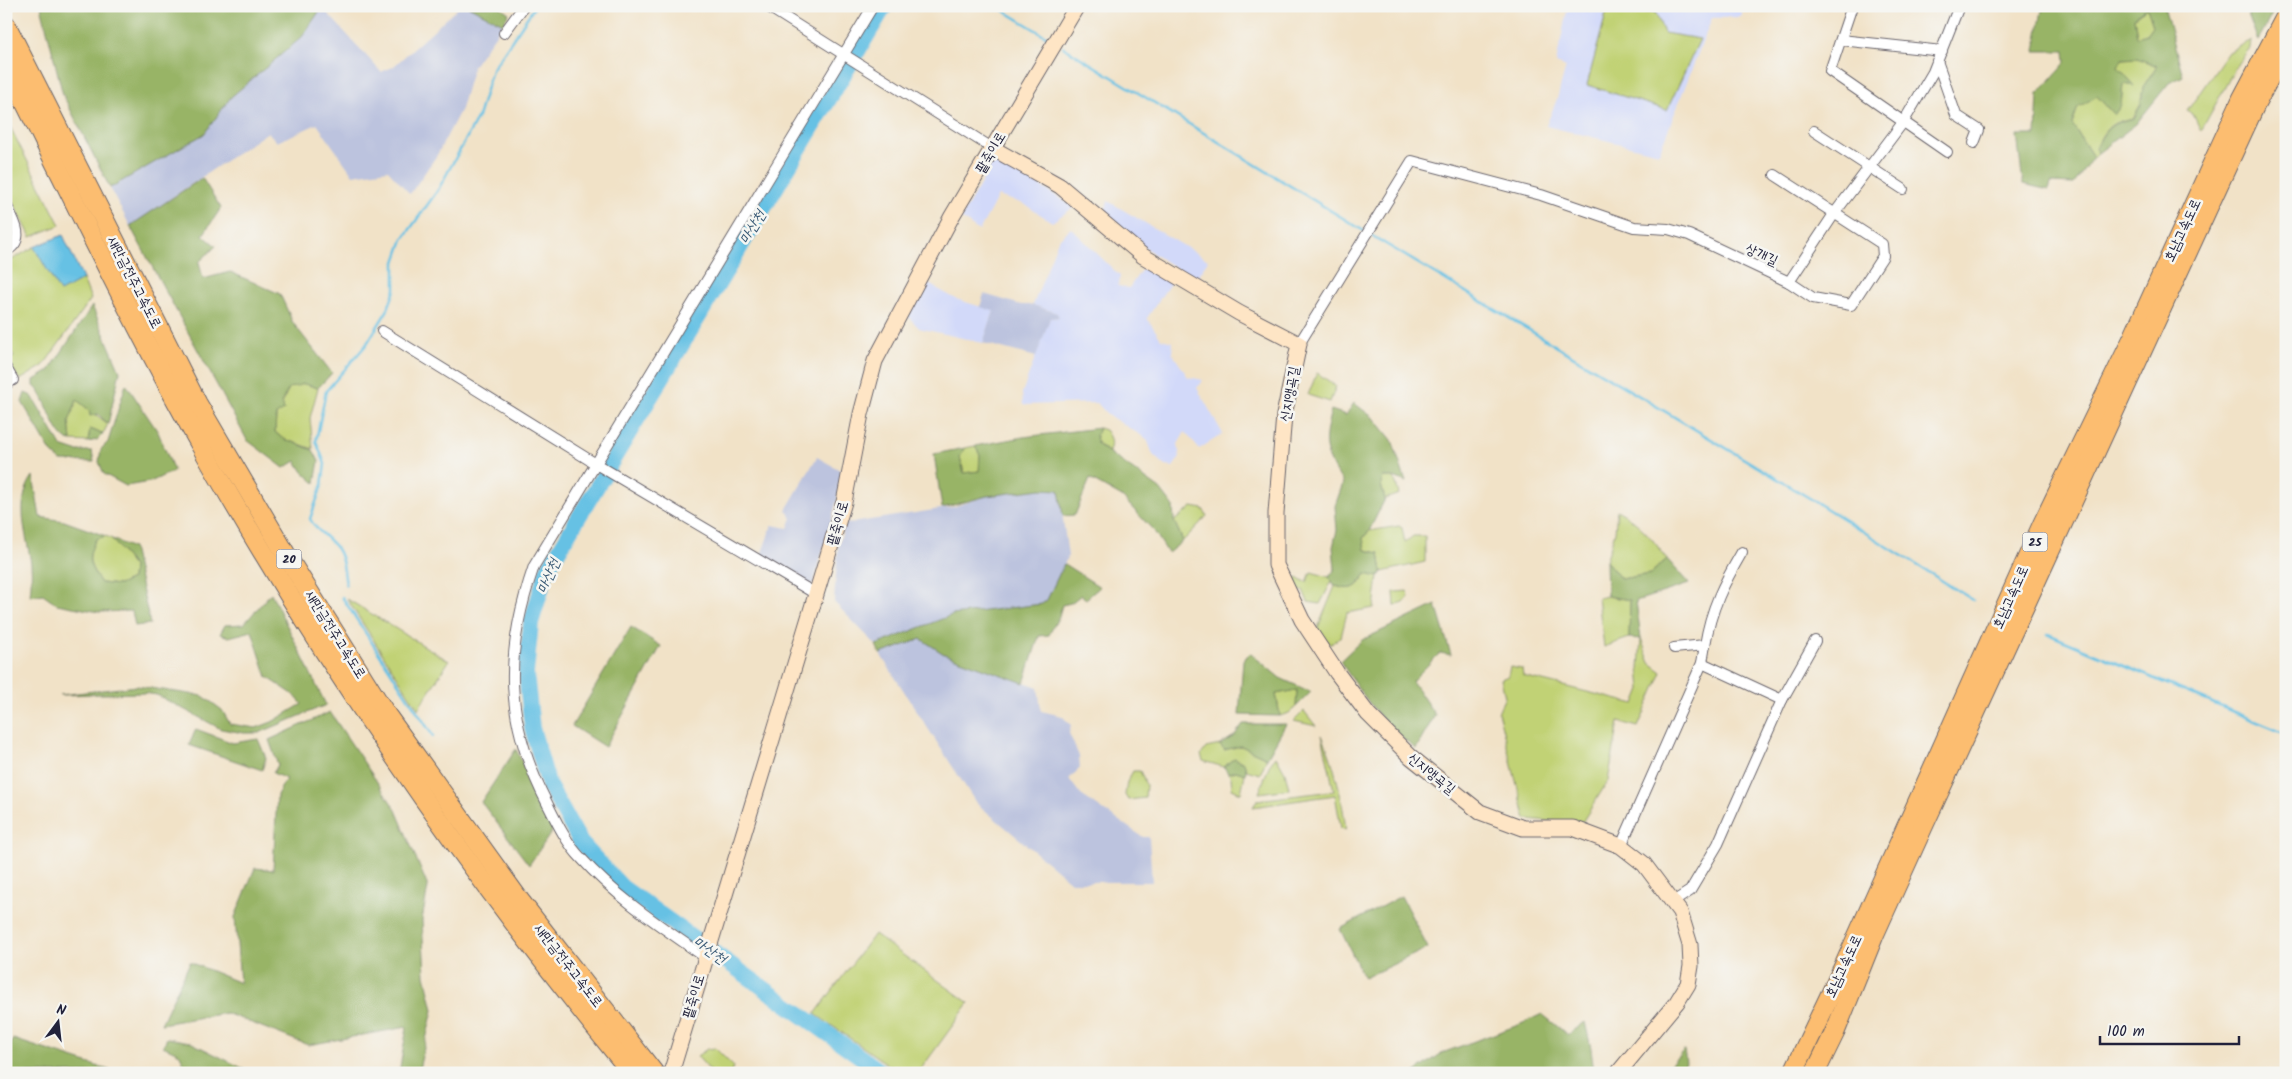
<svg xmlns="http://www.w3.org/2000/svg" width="2292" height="1079" font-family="Kalam,'Poor Story',sans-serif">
<rect width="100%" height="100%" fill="#f6f6f2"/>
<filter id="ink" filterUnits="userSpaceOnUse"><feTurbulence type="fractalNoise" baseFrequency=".02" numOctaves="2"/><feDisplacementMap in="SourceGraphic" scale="10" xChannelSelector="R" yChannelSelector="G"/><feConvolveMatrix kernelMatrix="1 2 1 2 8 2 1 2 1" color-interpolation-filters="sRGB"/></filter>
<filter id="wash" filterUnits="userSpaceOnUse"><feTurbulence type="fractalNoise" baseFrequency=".0096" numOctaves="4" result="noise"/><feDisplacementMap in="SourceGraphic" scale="20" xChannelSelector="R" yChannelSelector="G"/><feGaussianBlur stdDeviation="1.12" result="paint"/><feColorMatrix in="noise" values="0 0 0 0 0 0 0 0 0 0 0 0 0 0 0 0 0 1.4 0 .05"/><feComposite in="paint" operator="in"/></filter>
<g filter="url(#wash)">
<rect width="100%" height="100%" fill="#f1e2c7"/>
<!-- built -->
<g fill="#d2d9f9">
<path d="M1568,6h173v11l-29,1 -53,135 -113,-27 11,-27 9,-32 -10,-4z"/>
<path d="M993,162h9l72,45 -22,15 -28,-18 -26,-8 -19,35 -18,-13z"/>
<path d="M1108,201l100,59 -12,20 -41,-25 -51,-41z"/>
<path d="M1071,228l49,48 -2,10 11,2 15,-22 27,16 -24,36 14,21 12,3 -1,11 16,24 15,3 -6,8 26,46 -24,15 -14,-17 -7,12 2,13 -7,10 -8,-1 -12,-11 -6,-16 -39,-24 -11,-12 -74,2 -1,-12 28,-75 9,-1 -2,-4 -24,-8 25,-65z"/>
<path d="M927,283l29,16 38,12 -11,32 -64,-15 -11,-12z"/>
</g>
<!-- industrial -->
<g fill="#bcc3de">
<path d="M460,6h8l35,18 -30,42 -12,43 -24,46 -27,39 -22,-24 -35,5 -36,-51 -40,18 -9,-10 -138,94 -20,-38 94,-54 27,-37 71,-60 20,-30 59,65 12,-5z"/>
<path d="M984,294l37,11h12l24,8 2,4 -9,1 -14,39 -53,-14 11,-32 -14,-4z"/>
<path d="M817,457l23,13 2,13 -29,102 -10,-2 -43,-25 12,-33 16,3 4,-10 -6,-8z"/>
<path d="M1041,489l18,1 9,66 -21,44 -5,4 -90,11 -76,30 -42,-43 4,-55 7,-23 108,-17 34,-11z"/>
<path d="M921,639l23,15 94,33 3,24 21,5 9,9 -2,8 10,23 1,12 -11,11 12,16 62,42h6l3,45h-81l-95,-79 -96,-149z"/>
</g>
<!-- green -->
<g fill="#c1d274" stroke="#727a58">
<path d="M2147,8l6,18 -6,8 -10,3 -3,-20z"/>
<path d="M1613,9l43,4 8,20 36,6 -33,71 -80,-25 20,-75z"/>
<path d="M2251,40l-1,8 -12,15 -37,68 -8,-17 -6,-3 41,-59z"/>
<path d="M2137,58l20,7 -14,22 -2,17 -8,14c-5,1 -11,2 -15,4 -11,3 -23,20 -20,31l-5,4 -21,-33 6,-17 19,-11 17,19 7,-10 2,-21 11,1 -16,-18 4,-8z"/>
<path d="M6,119l54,106 -29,12 -25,-49z"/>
<path d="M34,247l26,45 23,-13 8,20 -48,67 -23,14 -14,-20 8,-3 -8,-15v-79z"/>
<path d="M1317,373l19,13 -6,16 -22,-7z"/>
<path d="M304,383l14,5 -8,30 3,31 -31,-11 -7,-6 1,-17 13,-27z"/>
<path d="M77,400l31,24 -5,10 -13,-5 -2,13 -17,-1 -2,-20z"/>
<path d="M1099,428l6,2c6,8 7,13 4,22l-12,-8 -1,-9z"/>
<path d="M975,446l5,9v16l-16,2 -4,-16 5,-9z"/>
<path d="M1383,477h11l5,17 -14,5 -4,-14z"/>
<path d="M1192,507l11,2 4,7 -24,25 -9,-20z"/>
<path d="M1617,510c22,12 35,28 50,49l-17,15 -29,5 -15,-18 9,-29z"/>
<path d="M1399,526l3,2 3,15 8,-7h12v26l-43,10 -3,-19 -14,-3 -2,-12 6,-7z"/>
<path d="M106,536l6,3 21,27 -1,13 -13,6 -18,-2c-13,-19 -15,-24 -5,-45z"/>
<path d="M1311,572l18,5 3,4 -12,23 -12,-2 -5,-12 -7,3 -7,-18 18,7z"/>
<path d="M1366,574l12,3 -4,31 -27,5 -6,24 -11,7 -13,-14 18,-44c18,5 21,3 31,-12z"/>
<path d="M1408,591l1,6 -5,6 -9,3 -1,-14z"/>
<path d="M1607,596l23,4 -1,38 -25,9 -6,-49z"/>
<path d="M347,599l102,62 -31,48z"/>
<path d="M1641,639l9,24 12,9 -24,55 -19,-5 -11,59 -27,43 -55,-5 -28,-107 7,-15 -4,-18 7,-3 2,-9 12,2 1,7 112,28 6,-15 -2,-21z"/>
<path d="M1297,690l-1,17 -7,6 -9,3 -4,-22z"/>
<path d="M1304,711l12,15 -22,-5z"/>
<path d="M1322,735c13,31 20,62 24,95l-5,-2 -6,-33 -82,12 4,-7 77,-9z"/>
<path d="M1220,745l4,5 17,-4 26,12 -7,16 -14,-4 -2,-7 -10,-5 -10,9 -21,-6 -2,-6 5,-7z"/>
<path d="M1276,756l9,16 4,17 -30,4 10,-27z"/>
<path d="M1133,771h7l6,14 -1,13 -17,2 -3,-5 2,-13z"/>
<path d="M1236,771l9,3 -4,19 -9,-4 -1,-12 -3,-4z"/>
<path d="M874,934l95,69 -51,70h-18l-85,-59z"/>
<path d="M715,1048l18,18 -2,7h-19l-15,-17 10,-7z"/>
</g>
<!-- forest -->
<g fill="#98b466" stroke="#5d6b50" fill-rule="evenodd">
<path d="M41,6h282l-21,31 -71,60 -27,37 -94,54 -47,-93z"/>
<path d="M468,6h31l10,7 -6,11z"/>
<path d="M2045,6h119l19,70 -15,8 -32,40 -38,29 -2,-5c10,-21 15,-25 38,-30l7,-14 2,-17 14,-21 -20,-8 -15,1 -4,8 17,19 -12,-2 -2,21 -7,10 -17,-19 -19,11 -6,17 21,33 -19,27 -23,-1 -2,7 -26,-6 -6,-49h19l2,-41 28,-32 -1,-11h-30l7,-41zM2147,8l6,18 -6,8 -10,3 -3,-20z"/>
<path d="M2245,6h31l-18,35z"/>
<path d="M202,178l19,30 -18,27 13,11 -17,16 4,17 27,-7 50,22 13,29 39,50 -14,15 -14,-4 -15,4 -7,13 2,9 -8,5 -1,17 7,6 31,12 6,11 -4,22 -12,-11 -7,-11 -12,7 -37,-28 -117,-214z"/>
<path d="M92,306l28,65 -12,53 -10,-10 -8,2 -1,-6 -12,-10 -8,21 2,20c-18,-3 -23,-45 -37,-55v-6l15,-9z"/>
<path d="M126,384l32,48 16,39 -24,11 -24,4 -22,-12 -5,-12 2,-13 7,-7z"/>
<path d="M25,393l7,3 29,50 15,5h16l2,11 -33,-1 -10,-9 -29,-50z"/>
<path d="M1354,403l21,16 17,21 14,42 -12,-5h-11l-2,8 4,14 -16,32 -6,7 2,12 14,3 3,19 -4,5 -12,-3c-10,15 -13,17 -31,12l-6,-9 6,-8 -2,-22 4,-17 -2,-24 8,-23c-20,-33 -21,-36 -12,-73l15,5z"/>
<path d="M1099,428l-3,7 1,9 63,45 13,17 1,15 9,20 -15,12 -14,-22 -32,-34 -32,-18 -15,36 -12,1 -4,-26 -18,-1 -54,7 -45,12 -8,-54 31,-6 -5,9 4,16 15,-2 1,-16 -5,-9 48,-9z"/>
<path d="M90,429l13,5 -6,6 -9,2z"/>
<path d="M33,476l7,41 24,4 42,15 -10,3c-10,20 -8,25 5,44l18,2 13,-6 1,-13 -21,-27 21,9 17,76 -15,2 -3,-15 -33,1 -42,-8 -14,-10 -13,2c1,-10 2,-22 1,-32 -4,-30 -17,-61 2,-88z"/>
<path d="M1667,559l22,25 -53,17 5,38 -12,-1 1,-38 -23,-4 -1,-35 15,18 29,-5z"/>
<path d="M1064,564l36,23 -14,12 -5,-4 -10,8 -9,2 -3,11 -10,19 -10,1 -15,47 -80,-29 -23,-15 -41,15 -4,-9 76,-30 90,-11 5,-4z"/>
<path d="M271,593l55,112 -67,28h-15l-23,-4 -64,-34 -13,-2 -84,2 77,-9 66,10 19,14 8,14 26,4 16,-6 30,-18 -8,-9 -27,-18 -15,-46 -23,6 -9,-3 5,-9 19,-1z"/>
<path d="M1436,605l15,50 -11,-2 -28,28 23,34 -19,34c-33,-23 -54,-55 -76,-88l22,-21z"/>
<path d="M631,627l30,19 -56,101 -33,-21z"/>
<path d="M1250,653l30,25 31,14 -15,15 1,-17 -21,4 4,22 -41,-1 4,-55z"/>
<path d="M330,712l66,98 32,77 -6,33 3,55 8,35 -15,63h-19l8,-46 -99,18 -82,-32 -65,11 29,-62 50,21 -5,-66 20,-49 18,2 4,-75 9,-16 -13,-6 5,-8 -9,-25z"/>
<path d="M1243,724h43l-19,34 -26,-12 -17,4 -4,-5 14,-9z"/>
<path d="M196,729l37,14 25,-4 8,19 -4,12 -73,-25z"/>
<path d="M516,749l16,35 23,43 -26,38 -48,-63z"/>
<path d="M1234,758l10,5 2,7 -1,4 -9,-3 -8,2 -4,-6z"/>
<path d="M1401,896l27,52 -64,30 -24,-49z"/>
<path d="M1542,1014l26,21 17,-13 6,26 3,25h-180l28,-20 79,-29z"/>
<path d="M167,1038l23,4 62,31h-65l-7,-19 -17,-8z"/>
<path d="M13,1039l105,34h-112v-17z"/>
<path d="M1684,1050l2,13 -4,10h-20z"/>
</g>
<!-- water -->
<path fill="#66c1e4" stroke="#447290" d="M63,235l20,44 -23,13 -26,-45z"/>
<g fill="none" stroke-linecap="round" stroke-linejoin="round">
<!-- stream -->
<g stroke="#66c1e4" stroke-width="2.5">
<path d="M996,6l53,32"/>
<path d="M1063,47l301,184"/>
<path d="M1369,234l447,268 157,98"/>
<path d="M346,585c-2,-11 -2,-26 -9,-36 -8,-11 -19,-16 -27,-30l12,-34 3,-21 -9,-23 10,-50 40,-46 21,-34 8,-21v-28l8,-23 35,-49 40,-73 14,-47 43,-64"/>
<path d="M342,597l91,139"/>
<path d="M2048,634l238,100"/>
</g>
<!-- river -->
<path stroke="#66c1e4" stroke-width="16" d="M883,1073l-261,-186 -41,-44 -32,-57 -17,-58 -6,-55 5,-50 16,-53 338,-564"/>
</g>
</g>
<g filter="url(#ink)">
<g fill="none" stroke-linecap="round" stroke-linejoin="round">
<!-- street casing -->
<g stroke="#6a656c" stroke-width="12">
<g id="street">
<path d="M767,6l225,142"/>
<path d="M1852,6l-22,65 117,81"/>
<path d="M504,33l20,-27"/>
<path d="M1841,40l101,11"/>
<path d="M1937,61l19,54 23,15 -5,13"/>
<path d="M1814,131l89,58"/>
<path d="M6,205c8,15 21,35 0,46"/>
<path d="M1789,282l45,-68 70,-93 29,-49 26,-66"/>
<path d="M382,331l214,133 220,130"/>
<path d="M1299,344l113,-183 129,34 93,32 34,2 21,6 100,47 24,16 38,7 32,-49 -1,-12 -107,-69"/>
<path d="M6,368l7,12 -7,4"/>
<path d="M1705,645c6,-37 19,-62 37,-93"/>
<path d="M1782,700l33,-59"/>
<path d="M1621,846l81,-183 3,-18 -31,3"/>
<path d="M1673,902l17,-11 28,-47 64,-144 -80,-37"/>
<path d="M705,957c-43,-30 -88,-59 -124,-99 -14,-14 -25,-37 -34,-55 -43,-83 -43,-150 -13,-237l339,-560"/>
</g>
</g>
<!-- secondary casing -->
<g stroke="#6a656c" stroke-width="17">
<g id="secondary">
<path d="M992,148l68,38 83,70 96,57 60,31 -15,71 -8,98v52l26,55 35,53 31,41 43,43 69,55 43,16h50l48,18 23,18 36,48 10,33 1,21 -3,18 -11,18 -59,71"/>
<path d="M671,1073l173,-571 17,-88 14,-53 77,-145 125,-210"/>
</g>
</g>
<!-- highway casing -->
<g stroke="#6a656c" stroke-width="21">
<g id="highway">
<path d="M6,25l191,378 94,160 96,153 133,185 134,172"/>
<path d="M6,64c65,130 128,262 199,389 123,219 268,425 427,620"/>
<path d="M1793,1073l51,-107 199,-443 89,-183 110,-241 44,-83"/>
<path d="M1815,1073l20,-41 39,-97 47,-104 334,-726 31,-59"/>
</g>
</g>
<!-- street -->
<use href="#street" stroke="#fff" stroke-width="10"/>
<!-- secondary -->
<use href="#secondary" stroke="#fee5c5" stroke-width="15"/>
<!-- highway -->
<use href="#highway" stroke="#fcbd6f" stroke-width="19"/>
</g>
</g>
<g text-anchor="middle" stroke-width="5" stroke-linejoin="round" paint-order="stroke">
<!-- shield labels -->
<g fill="#f6f6f2" stroke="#626272" stroke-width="1">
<rect x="2022.5" y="532.5" width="25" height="19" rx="4"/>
<rect x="276.5" y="549.5" width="25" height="19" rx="4"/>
</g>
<g font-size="12" font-weight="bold" fill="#22223b">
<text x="2035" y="546">25</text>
<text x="289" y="563">20</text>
</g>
<!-- street labels -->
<g font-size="14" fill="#22223b" stroke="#f6f6f2">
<text transform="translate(990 152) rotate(-59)" y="5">팥죽이로</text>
<text transform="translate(2182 230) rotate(-65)" y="5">호남고속도로</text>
<text transform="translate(1762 254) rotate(25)" y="5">상개길</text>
<text transform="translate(135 282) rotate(63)" y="5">새만금전주고속도로</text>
<text transform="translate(1289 394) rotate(-80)" y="5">신지앵곡길</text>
<text transform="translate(837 523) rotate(-74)" y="5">팥죽이로</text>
<text transform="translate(2010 597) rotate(-66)" y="5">호남고속도로</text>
<text transform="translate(336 634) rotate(58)" y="5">새만금전주고속도로</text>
<text transform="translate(1432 773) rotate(39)" y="5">신지앵곡길</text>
<text transform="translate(569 965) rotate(52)" y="5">새만금전주고속도로</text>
<text transform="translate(1843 966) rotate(-65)" y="5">호남고속도로</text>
<text transform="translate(693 996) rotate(-73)" y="5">팥죽이로</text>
</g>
<!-- water labels -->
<g font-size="15" font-style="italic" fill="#3a5a76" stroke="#f6f6f2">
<text transform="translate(752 227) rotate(-59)" y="5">마산천</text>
<text transform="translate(548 576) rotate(-67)" y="5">마산천</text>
<text transform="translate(710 950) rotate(35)" y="5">마산천</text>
</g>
</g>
<!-- margin -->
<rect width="2292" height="1079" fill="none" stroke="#f6f6f2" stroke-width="25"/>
<!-- north arrow -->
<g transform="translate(58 1022) rotate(15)" stroke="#f6f6f2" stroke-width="4" paint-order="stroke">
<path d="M0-4L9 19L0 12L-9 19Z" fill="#22223b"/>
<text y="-8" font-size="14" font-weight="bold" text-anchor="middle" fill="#22223b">N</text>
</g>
<!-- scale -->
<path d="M2100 1036v8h139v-8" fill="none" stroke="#22223b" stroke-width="2.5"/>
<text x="2107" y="1036" font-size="15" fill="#22223b" stroke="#f6f6f2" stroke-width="4" paint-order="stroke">100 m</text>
</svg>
